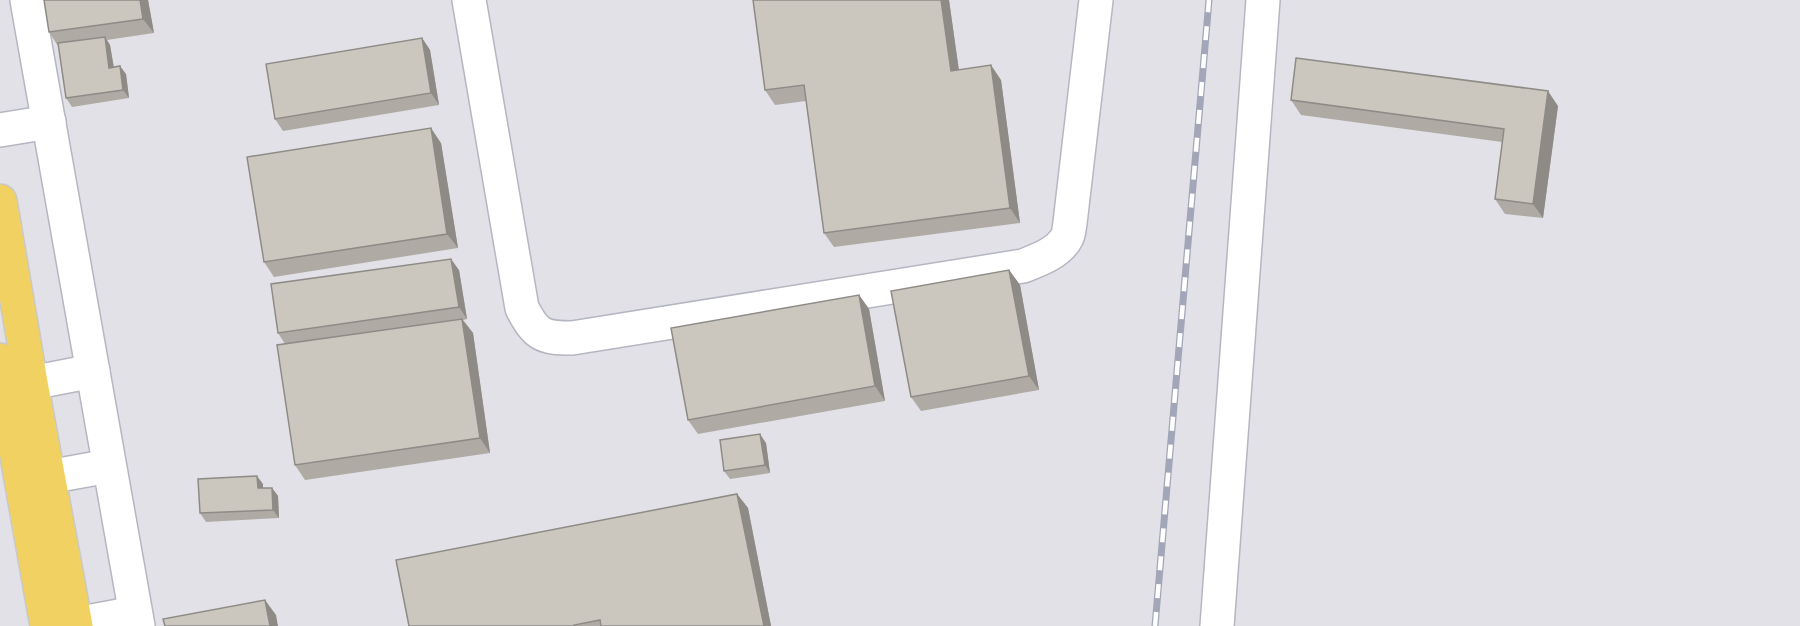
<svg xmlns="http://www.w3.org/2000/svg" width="1800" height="626" font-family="Jost,sans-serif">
<rect width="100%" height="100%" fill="#efe9e1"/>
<!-- industrial -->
<rect fill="#e3e1e8" x="0" y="0" width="1800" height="626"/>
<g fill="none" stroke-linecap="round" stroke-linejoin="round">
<!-- minor casing -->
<g stroke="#b4b7c1" stroke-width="36">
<g id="minor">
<path d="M27,0l111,626"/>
<path d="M469,0l53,308c14,27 20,30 50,30l451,-72c15,-6 36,-13 44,-29 2,-3 2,-9 3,-14l26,-223"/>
<path d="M0,130l49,-8"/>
<path d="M31,383l62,-12"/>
<path d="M48,477l61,-11"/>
<path d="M76,624l59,-11"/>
<path d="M1217,626l46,-626"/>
</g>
</g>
<!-- major casing -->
<g stroke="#c9c9c9" stroke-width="36">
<g id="major">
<path d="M0,201l31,182 45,243"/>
<path d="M0,360l47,266"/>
</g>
</g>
<!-- minor -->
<use href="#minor" stroke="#fff" stroke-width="33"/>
<!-- major -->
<use href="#major" stroke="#f2d163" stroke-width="33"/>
<!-- rail casing -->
<g stroke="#a3a6b8" stroke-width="7">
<path id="rail" d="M1155,626l54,-626"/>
</g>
<!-- rail -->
<use href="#rail" stroke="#fff" stroke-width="4.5" stroke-dasharray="14" stroke-linecap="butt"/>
</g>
<!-- wall -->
<g fill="#afaba4">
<path d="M44,0h104l6,33 -47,7 3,5 4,22 12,7 3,24 -57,9 -6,-9 -8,-52 -9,-14z"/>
<path d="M753,0h196l10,70 42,10 19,143 -186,24 -10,-14 -18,-132 -31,4 -10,-15z"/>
<path d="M422,38l8,12 9,55 -156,26 -8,-12z"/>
<path d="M1291,100l267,6 -15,112 -38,-4 -10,-15 7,-57 -201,-27z"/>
<path d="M441,143l17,105 -184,29 -10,-15z"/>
<path d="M459,270l8,49 -4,1 10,13 17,120 -185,27 -10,-15 -10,-121 -7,-11z"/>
<path d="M1009,270l11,15 19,105 -118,21 -10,-14z"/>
<path d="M859,295l10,14 16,92 -187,33 -10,-14z"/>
<path d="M766,443l4,30 -40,6 -6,-8z"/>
<path d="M263,484v4h9l6,8 1,22 -73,4 -6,-9z"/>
<path d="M737,494l11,14 23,118h-362z"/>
</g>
<!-- shaded-wall -->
<g fill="#8e8b86">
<path d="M140,0h8l6,33 -11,-14z"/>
<path d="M941,0h8l12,86 -10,-15z"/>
<path d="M105,37l5,8 5,31 -6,-8z"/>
<path d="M422,38l8,12 9,55 -8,-12z"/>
<path d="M991,65l10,15 19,143 -10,-15z"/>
<path d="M120,66l6,8 3,24 -6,-8z"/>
<path d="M1548,91l10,15 -15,112 -10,-14z"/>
<path d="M431,128l10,15 17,105 -11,-14z"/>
<path d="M451,259l8,11 8,49 -8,-12z"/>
<path d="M1009,270l11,15 19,105 -10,-14z"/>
<path d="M859,295l10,14 16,92 -10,-15z"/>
<path d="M462,319l11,14 17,120 -10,-15z"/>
<path d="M760,434l6,9 4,30 -5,-8z"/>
<path d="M257,476l6,8v13l-5,-9z"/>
<path d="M272,488l6,8 1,22 -6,-8z"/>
<path d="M737,494l11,14 23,118h-7z"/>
<path d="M265,600l11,15 2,11h-8z"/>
</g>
<!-- building -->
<g fill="#cbc7bf" stroke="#8e8b86" stroke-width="1.5">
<path d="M44,0h96l3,19 -94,13z"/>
<path d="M753,0h188l10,71 40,-6 19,143 -186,25 -20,-148 -39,5z"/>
<path d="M105,37l4,31 11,-2 3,24 -57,8 -8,-55z"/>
<path d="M422,38l9,55 -156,26 -9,-55z"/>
<path d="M1296,58l252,33 -15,113 -38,-5 9,-70 -213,-29z"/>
<path d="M431,128l16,106 -183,28 -17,-105z"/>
<path d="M451,259l8,48 -181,26 -7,-49z"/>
<path d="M1009,270l20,106 -118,21 -20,-106z"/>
<path d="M859,295l16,91 -187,34 -17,-92z"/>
<path d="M462,319l18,119 -185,27 -18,-120z"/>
<path d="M760,434l5,31 -41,6 -4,-31z"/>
<path d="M257,476l1,12h14l1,22 -73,3 -2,-34z"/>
<path d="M737,494l27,132h-163l-1,-6 -26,5v1h-165l-13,-66z"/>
<path d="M265,600l5,26h-105l-2,-7z"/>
</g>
</svg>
